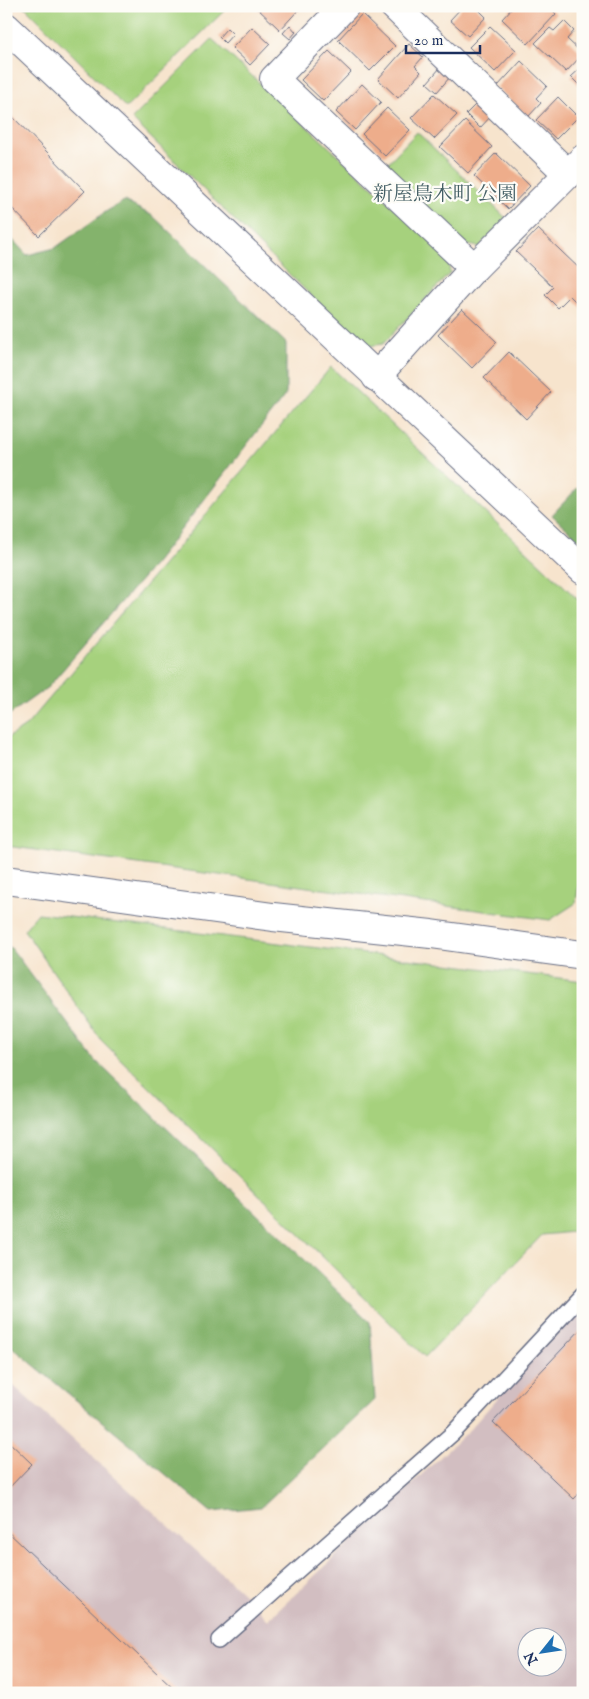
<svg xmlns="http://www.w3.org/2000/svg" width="589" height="1699" font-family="'IM FELL English','Noto Serif JP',serif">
<rect width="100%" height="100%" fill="#fdfcf7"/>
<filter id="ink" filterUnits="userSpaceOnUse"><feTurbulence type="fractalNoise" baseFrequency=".02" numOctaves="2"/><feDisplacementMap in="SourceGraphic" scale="10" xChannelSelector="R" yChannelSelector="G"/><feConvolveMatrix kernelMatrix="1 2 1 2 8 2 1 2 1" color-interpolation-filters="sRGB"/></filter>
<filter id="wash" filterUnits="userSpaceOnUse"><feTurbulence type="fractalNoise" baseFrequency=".0096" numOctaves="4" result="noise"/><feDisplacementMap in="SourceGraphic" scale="20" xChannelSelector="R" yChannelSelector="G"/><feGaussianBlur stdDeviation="1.12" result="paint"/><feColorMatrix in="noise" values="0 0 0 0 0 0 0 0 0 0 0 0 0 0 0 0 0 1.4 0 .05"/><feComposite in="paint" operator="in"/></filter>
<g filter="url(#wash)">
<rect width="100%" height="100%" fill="#f7e4cd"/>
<!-- industrial -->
<path fill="#d2bec1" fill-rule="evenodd" d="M583,1302v391h-577v-314l238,215 24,26 202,-191zM526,1636h30v30h-30z"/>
<!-- green -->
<g fill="#a6d17d" stroke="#60806e">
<path d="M24,6h205l-103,102z"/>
<path d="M212,39l236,218 2,16 -67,71 -20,3 -231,-228z"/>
<path d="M417,132l89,86 -27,29 -17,-3 -79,-76z"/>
<path d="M331,367l252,237v249l-7,50 -26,17 -544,-74v-107l21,-14z"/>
<path d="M38,913l545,68v250l-41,4 -117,122 -324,-317 -77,-110z"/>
</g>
<!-- forest -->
<g fill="#84b36c" stroke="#507165">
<path d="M124,201l29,15 133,127v51l-130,168 -108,125 -42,30v-484l21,22 28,-7 52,-37z"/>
<path d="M583,482v62l-31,-29z"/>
<path d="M6,947l5,1 84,112 275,262 5,78 -114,107 -50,5 -205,-170z"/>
</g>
<g id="blocks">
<!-- building -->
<g fill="#eead8b">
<path d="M255,6h47l-22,24z"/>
<path d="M463,6h12l11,11 -18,19 -18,-16z"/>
<path d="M514,6h35l7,8 -28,30 -26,-25z"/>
<path d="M362,14l33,32 -25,25 -32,-31z"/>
<path d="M564,21l10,10 -7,8 16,15 -17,18 -31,-29 15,-15 4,3z"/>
<path d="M290,25l6,7 -6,7 -7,-6z"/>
<path d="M490,26l26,24 -21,22 -26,-25z"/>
<path d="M252,27l18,17 -20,21 -18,-17z"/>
<path d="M227,28l6,6 -8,9 -6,-6z"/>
<path d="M409,44l14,13 -8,9 6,6 -23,26 -20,-19z"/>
<path d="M329,51l22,21 -28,29 -22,-21z"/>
<path d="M521,61l26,25 -11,12 5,5 -13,14 -31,-30z"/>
<path d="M583,66v23l-12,-12z"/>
<path d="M440,68l10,9 -13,15 -10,-9z"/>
<path d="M362,84l19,18 -26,28 -19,-18z"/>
<path d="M434,94l23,21 -23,24 -23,-21z"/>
<path d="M558,97l20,20 -22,22 -20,-19z"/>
<path d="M478,102l14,13 -12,13 -14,-14z"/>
<path d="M387,108l23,22 -25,26 -23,-22z"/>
<path d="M9,113l76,78 -46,45 -33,-34v-87z"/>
<path d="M465,121l27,26 -24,26 -28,-26z"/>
<path d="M496,153l34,33 -22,23 -34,-33z"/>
<path d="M538,229l45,43v37l-13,-13 -12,12 -13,-13 8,-8 -37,-35z"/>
<path d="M462,309l35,33 -25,26 -34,-33z"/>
<path d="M509,352l42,40 -25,27 -42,-41z"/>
<path d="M583,1327v162l-9,10 -81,-77z"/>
<path d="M6,1439l26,25 -26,27z"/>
<path d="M6,1530l172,163h-172z"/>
</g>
</g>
</g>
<g filter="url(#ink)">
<use href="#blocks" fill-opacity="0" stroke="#686e85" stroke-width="1"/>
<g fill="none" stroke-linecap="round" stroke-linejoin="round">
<!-- service casing -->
<g stroke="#686e85" stroke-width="18">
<path id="service" d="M219,1640l234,-207 130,-139"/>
</g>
<!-- minor casing -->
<g stroke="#686e85" stroke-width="30">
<g id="minor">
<path d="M345,6l-71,73 200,189"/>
<path d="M394,6l174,168"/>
<path d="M6,27l577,543"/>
<path d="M376,377l98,-109 109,-109"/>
</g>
</g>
<!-- tertiary casing -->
<g stroke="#686e85" stroke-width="30">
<path id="tertiary" d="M6,880l267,37 158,17 152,21"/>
</g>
<!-- service -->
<use href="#service" stroke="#fff" stroke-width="15"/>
<!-- minor -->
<use href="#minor" stroke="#fff" stroke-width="28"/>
<!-- tertiary -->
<use href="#tertiary" stroke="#fff" stroke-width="28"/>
</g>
</g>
<g text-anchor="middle" stroke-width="4.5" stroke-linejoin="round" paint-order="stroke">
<!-- park labels -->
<g font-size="20" fill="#456067" stroke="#fdfcf7">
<text x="445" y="200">新屋鳥木町 公園</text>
</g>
</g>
<!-- margin -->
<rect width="589" height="1699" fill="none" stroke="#fdfcf7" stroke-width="25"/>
<!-- north arrow -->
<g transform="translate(542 1652) rotate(240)"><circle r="24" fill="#fdfcf7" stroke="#a3aaba"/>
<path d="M0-4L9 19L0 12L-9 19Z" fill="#1f6fb2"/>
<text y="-8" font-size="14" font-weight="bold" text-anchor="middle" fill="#1b2f5e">N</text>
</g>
<!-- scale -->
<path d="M406 45v8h74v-8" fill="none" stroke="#1b2f5e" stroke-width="2.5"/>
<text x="414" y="45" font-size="15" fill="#1b2f5e" stroke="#fdfcf7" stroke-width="4" paint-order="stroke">20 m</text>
</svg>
